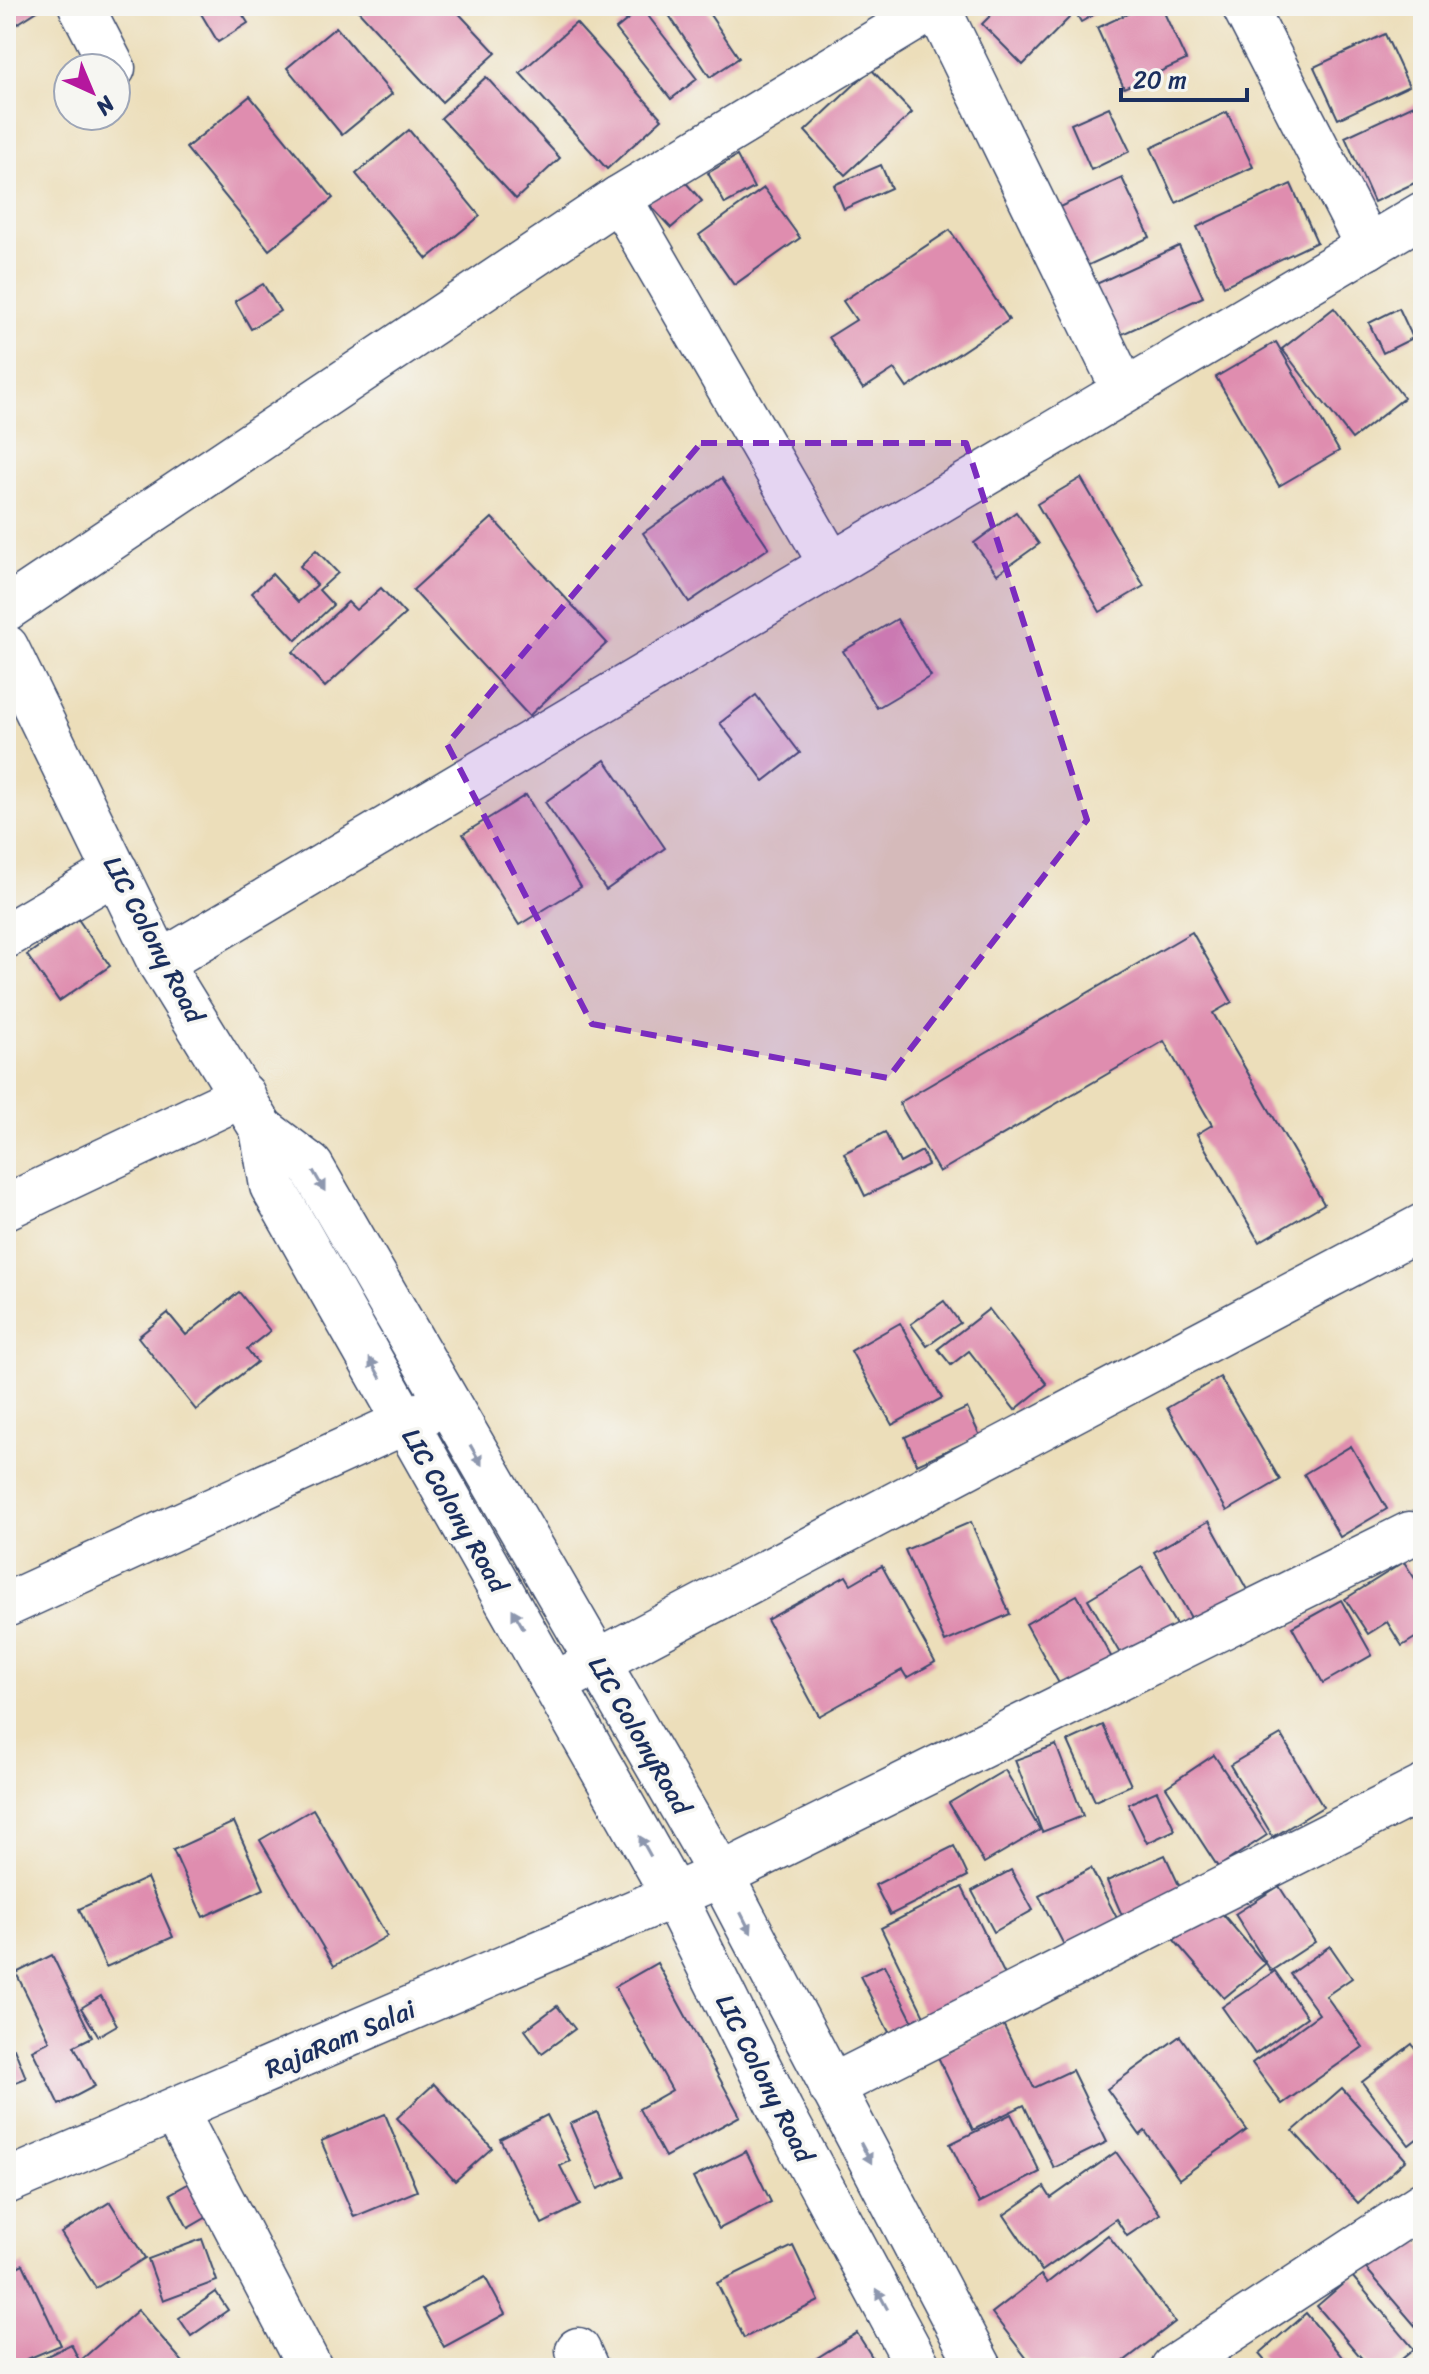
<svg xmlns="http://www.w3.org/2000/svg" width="1429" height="2374" font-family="Sriracha,sans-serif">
<rect width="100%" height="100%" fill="#f6f6f2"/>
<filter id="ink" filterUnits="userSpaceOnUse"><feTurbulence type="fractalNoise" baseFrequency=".0125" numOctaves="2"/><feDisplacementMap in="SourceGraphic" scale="16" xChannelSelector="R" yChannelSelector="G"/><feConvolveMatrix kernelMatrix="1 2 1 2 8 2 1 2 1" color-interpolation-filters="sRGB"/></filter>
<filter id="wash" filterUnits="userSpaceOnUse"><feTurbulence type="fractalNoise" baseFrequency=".006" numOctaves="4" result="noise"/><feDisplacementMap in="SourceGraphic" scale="32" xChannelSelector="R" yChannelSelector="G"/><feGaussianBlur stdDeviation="1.8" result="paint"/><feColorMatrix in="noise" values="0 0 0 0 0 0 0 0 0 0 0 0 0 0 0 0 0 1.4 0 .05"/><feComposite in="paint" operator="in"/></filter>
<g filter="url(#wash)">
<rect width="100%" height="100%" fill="#ecdeba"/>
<g id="blocks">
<!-- building -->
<g fill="#df8daf">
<path d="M6,6h34l2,2 -36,23z"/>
<path d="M208,6h29l11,17 -30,19 -18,-30z"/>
<path d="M354,6h98l44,47 -54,49z"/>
<path d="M663,6h41l35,52 -29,19z"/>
<path d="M1000,6h59l11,11 -47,48 -41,-41z"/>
<path d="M1072,6h37l-28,16z"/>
<path d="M1144,6h17l25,54 -62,28 -27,-60z"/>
<path d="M642,8l55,71 -26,20 -55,-70z"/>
<path d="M576,23l86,96 -55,50 -87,-96z"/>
<path d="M336,27l56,67 -50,41 -55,-67z"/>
<path d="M1385,34l24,52 -71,33 -24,-52z"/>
<path d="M871,69l41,44 -67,62 -40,-44z"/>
<path d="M486,77l74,81 -44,41 -75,-81z"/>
<path d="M250,96l83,102 -64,52 -83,-102z"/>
<path d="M1416,104l7,15v60l-49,23 -29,-65z"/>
<path d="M1109,107l21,44 -39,19 -20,-46z"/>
<path d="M1227,112l26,55 -77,36 -25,-55z"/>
<path d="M409,130l71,86 -53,43 -71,-85z"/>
<path d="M737,156l17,32 -29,16 -17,-31z"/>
<path d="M881,165l10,23 -47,21 -10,-24z"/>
<path d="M679,175l23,26 -31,27 -24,-26z"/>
<path d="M1122,178l28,59 -70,32 -27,-59z"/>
<path d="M1291,184l26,58 -93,44 -27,-59z"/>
<path d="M764,188l36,50 -66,47 -35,-50z"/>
<path d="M950,230l59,90 -102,68 -13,-19 -31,20 -34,-52 27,-17 -13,-19z"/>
<path d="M1179,246l24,51 -85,39 -24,-51z"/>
<path d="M263,284l17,27 -29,18 -16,-28z"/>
<path d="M1334,308l70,90 -52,41 -70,-90z"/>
<path d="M1399,308l14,30 -30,15 -14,-30z"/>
<path d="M1276,342l63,109 -60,35 -63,-109z"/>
<path d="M722,478l47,70 -80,54 -46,-69z"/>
<path d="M1081,478l63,108 -44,26 -63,-108z"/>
<path d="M1016,512l23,32 -42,30 -23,-31z"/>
<path d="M492,518l115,125 -78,73 -116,-126z"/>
<path d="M316,550l22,23 -19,17 14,15 -37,35 -44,-47 20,-19 26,28 19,-17 -17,-19z"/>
<path d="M381,588l24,26 -80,73 -32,-35 55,-50 8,8z"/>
<path d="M897,619l34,57 -54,32 -34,-57z"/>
<path d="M756,695l44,58 -36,28 -44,-58z"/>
<path d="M605,760l60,88 -59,42 -61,-88z"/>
<path d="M526,795l55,92 -62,38 -56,-91z"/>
<path d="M78,919l32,47 -51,35 -32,-46z"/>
<path d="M1192,932l40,70 -19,11 111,191 -65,38 -62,-108 15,-9 -48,-84 -225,131 -40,-69z"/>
<path d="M885,1132l15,31 22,-12 6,14 -63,31 -21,-43z"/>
<path d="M239,1292l31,39 -23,18 10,13 -61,48 -58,-73 30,-24 18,22z"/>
<path d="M944,1301l16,22 -33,23 -16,-22z"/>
<path d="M989,1309l58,75 -32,26 -46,-59 -18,14 -13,-16z"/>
<path d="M900,1323l42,75 -50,27 -41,-74z"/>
<path d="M1220,1377l60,103 -53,31 -60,-103z"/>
<path d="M967,1408l13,28 -63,28 -12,-27z"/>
<path d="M1351,1446l36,63 -47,28 -36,-63z"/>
<path d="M1209,1521l41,74 -55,30 -41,-73z"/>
<path d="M971,1522l39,92 -65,28 -40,-92z"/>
<path d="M1404,1562l19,29v42l-21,13 -15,-24 -19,12 -23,-35z"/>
<path d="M882,1566l53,96 -28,16 -5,-8 -83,46 -52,-96 79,-44 5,8z"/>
<path d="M1142,1567l37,63 -54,32 -37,-63z"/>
<path d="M1077,1595l35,63 -51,29 -35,-63z"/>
<path d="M1341,1600l31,55 -49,28 -31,-56z"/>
<path d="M1103,1725l28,60 -36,16 -27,-60z"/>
<path d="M1281,1735l42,72 -50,30 -43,-72z"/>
<path d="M1056,1745l27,71 -41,16 -27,-72z"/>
<path d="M1214,1755l53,80 -49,32 -52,-80z"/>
<path d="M1005,1770l35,60 -56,33 -35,-60z"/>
<path d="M1157,1791l18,39 -28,13 -19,-39z"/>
<path d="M313,1809l74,127 -53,30 -74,-126z"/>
<path d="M234,1822l30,67 -61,28 -30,-67z"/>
<path d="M954,1846l14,30 -78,39 -15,-30z"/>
<path d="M1165,1855l18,39 -59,26 -17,-39z"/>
<path d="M1091,1868l28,54 -53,27 -27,-53z"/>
<path d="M1011,1870l22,40 -39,22 -22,-41z"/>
<path d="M147,1878l26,59 -67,30 -27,-58z"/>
<path d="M1279,1886l36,56 -44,29 -36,-57z"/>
<path d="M962,1887l44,90 -81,41 -44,-90z"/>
<path d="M1215,1905l50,59 -41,34 -50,-58z"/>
<path d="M1330,1946l22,32 -26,18 37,51 -81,57 -30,-41 67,-49 -29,-40z"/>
<path d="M52,1955l40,82 -18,9 21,40 -36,19 -27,-55 18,-9 -34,-68z"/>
<path d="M657,1963l83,153 -75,41 -26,-48 33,-19 -57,-103z"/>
<path d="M884,1965l33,65 -23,12 -34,-66z"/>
<path d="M1275,1971l32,46 -52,37 -33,-47z"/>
<path d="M101,1996l16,29 -19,11 -17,-28z"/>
<path d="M557,2006l18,23 -33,24 -17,-23z"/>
<path d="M1003,2024l31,64 38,-18 35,72 -53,26 -30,-63 -51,25 -36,-75z"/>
<path d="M1180,2036l67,94 -68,49 -34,-48 -5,4 -33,-46z"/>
<path d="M1412,2044l11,15v75l-14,11 -47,-63z"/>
<path d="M14,2048l12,30 -20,8v-35z"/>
<path d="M434,2084l58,64 -37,33 -58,-63z"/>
<path d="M1342,2088l64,72 -48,43 -65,-72z"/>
<path d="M597,2112l28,65 -27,12 -28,-65z"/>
<path d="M385,2114l32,77 -63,26 -33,-76z"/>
<path d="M1011,2114l29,58 -61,31 -29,-59z"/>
<path d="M547,2115l23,46 -10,5 20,39 -38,19 -42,-85z"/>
<path d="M746,2151l25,51 -52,27 -26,-51z"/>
<path d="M1116,2152l44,62 -33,22 -11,-17 -74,52 -38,-56 40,-28 7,11z"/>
<path d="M195,2180l19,33 -26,15 -18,-34z"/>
<path d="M110,2202l35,56 -49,30 -35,-55z"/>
<path d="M1409,2229l14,16v90l-59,-69z"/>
<path d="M1108,2235l67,87 -60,46h-81l-42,-55 49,-38 6,8z"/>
<path d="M202,2239l15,42 -54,20 -15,-42z"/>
<path d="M793,2246l26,55 -75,37 -27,-55z"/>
<path d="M23,2264l38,81 -55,23v-96z"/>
<path d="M1352,2276l62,73 -23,19h-21l-53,-62z"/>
<path d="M485,2277l20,37 -61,33 -21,-38z"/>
<path d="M216,2292l12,18 -37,26 -12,-18z"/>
<path d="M138,2310l50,58h-100l-7,-8z"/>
<path d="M1306,2313l45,55h-80l-12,-14z"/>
<path d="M857,2333l22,35h-78z"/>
<path d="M71,2344l12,24h-33l-5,-11z"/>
</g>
</g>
</g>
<g filter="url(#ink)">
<use href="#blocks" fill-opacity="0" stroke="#3a496c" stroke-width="2"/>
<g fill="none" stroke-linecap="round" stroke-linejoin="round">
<!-- minor casing -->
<g stroke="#3a496c" stroke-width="47">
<g id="minor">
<path d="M81,6l32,62"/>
<path d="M937,6l187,384"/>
<path d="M1244,6l124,241"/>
<path d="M619,198l212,366"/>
<path d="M6,609l613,-411 317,-192"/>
<path d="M6,936l110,-65"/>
<path d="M160,963l1263,-749"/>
<path d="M6,1207l237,-112"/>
<path d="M6,1605l434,-199"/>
<path d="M555,1684l868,-458"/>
<path d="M831,2087l592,-299"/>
<path d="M175,2110l135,258"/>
<path d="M6,2182l715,-307 689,-341"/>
<path d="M578,2350l8,18"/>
<path d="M1173,2368l250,-164"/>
</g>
</g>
<!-- major casing -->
<g stroke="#3a496c" stroke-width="47">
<g id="major">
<path d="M6,647l154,316 102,166 10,57 402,710 107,215 138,257"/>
<path d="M262,1129l49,37 410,709 259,493"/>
</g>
</g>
<!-- minor -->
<use href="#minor" stroke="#fff" stroke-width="44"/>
<!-- major -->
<use href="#major" stroke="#fff" stroke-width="44"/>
</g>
<!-- one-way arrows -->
<defs><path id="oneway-solid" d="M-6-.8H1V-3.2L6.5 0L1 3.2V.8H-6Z" transform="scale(2)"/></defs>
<g fill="#8d97ae">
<use href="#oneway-solid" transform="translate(319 1181) rotate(60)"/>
<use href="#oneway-solid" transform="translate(375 1368) rotate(-119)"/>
<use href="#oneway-solid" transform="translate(476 1455) rotate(60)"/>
<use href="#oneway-solid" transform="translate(518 1619) rotate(-120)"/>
<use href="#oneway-solid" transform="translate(645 1846) rotate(-119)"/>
<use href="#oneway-solid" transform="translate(746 1923) rotate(63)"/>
<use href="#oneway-solid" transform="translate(866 2153) rotate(62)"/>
<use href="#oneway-solid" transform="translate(882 2299) rotate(-118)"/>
</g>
</g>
<!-- marked area -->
<path fill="#7b2cbf" fill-opacity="0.2" stroke="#7b2cbf" stroke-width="6" stroke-dasharray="16 10" stroke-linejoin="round" d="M701,443h265l121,377 -199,258 -296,-54 -145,-280z"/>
<g text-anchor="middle" stroke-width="7" stroke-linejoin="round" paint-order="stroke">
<!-- street labels -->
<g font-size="26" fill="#1b2f5e" stroke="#f6f6f2">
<text transform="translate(154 939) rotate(62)" y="9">LIC Colony Road</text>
<text transform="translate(455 1510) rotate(60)" y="9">LIC Colony Road</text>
<text transform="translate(640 1735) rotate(60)" y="9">LIC ColonyRoad</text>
<text transform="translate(340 2039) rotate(-23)" y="9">RajaRam Salai</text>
<text transform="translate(765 2078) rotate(63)" y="9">LIC Colony Road</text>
</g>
</g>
<!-- margin -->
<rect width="1429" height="2374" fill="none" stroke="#f6f6f2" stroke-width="32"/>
<!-- north arrow -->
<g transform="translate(92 92) rotate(136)"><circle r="38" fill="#f6f6f2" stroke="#9ea6b7" stroke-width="2"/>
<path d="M0-6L14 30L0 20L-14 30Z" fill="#b5179e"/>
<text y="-12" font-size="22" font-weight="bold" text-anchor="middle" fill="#1b2f5e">N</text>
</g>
<!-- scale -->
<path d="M1121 88v12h126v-12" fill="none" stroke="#1b2f5e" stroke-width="4"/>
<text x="1133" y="88" font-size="24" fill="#1b2f5e" stroke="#f6f6f2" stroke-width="6" paint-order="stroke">20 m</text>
</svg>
